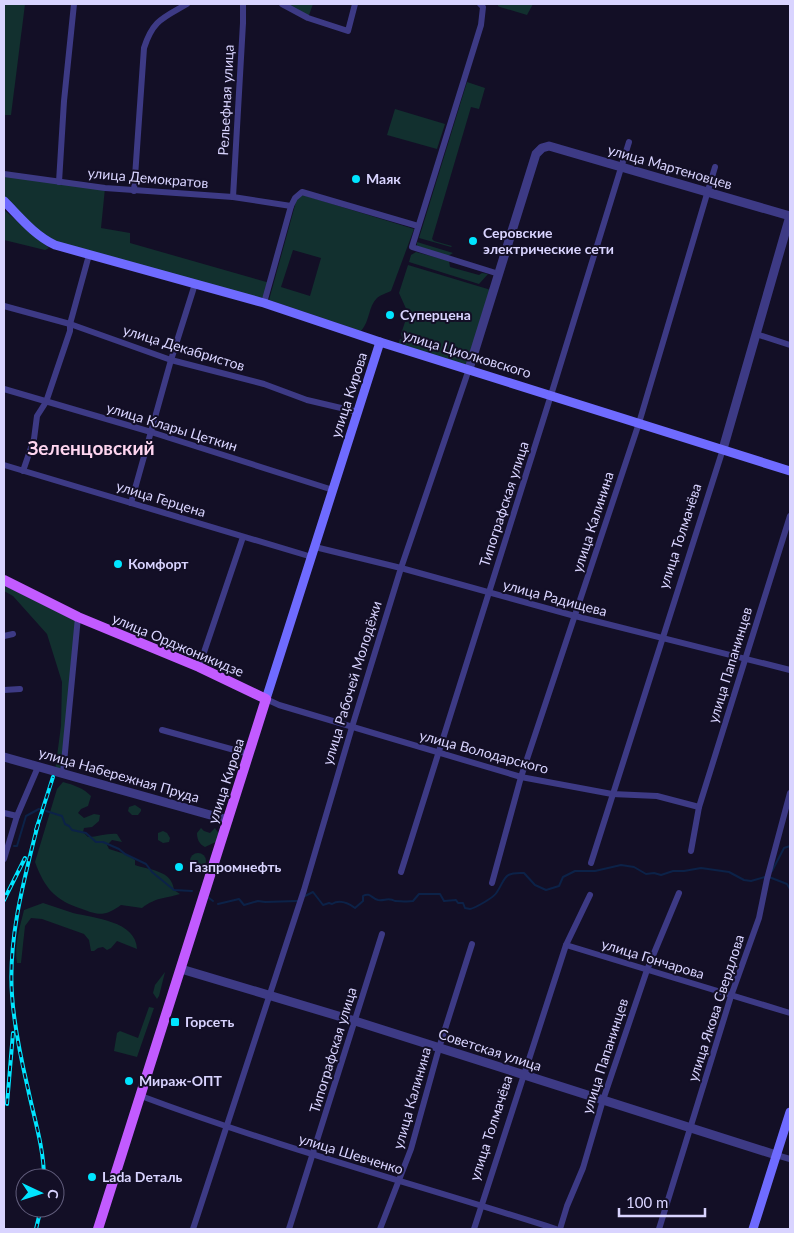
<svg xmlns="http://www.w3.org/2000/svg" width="794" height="1233" font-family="Lato,sans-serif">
<rect width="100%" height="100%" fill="#130f26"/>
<!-- green -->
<g fill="#12302f" fill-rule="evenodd">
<path d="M4,4h21l-14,111h-7z"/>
<path d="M284,4h29l-5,14z"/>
<path d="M498,4h35l-6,11 -27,-8 -2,-1z"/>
<path d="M467,82l18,6 -6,21 -8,-2 -39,132 2,2 18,5 -1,1 -32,-9z"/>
<path d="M395,109l50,15 -8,25 -50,-14z"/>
<path d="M4,174l101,14 -4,40 29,5v10l140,40 -6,20 -209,-58 -51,-44z"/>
<path d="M303,195l111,34 -23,62c-4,2 -11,4 -14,7 -9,9 -7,23 -16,33l-92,-31 28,-102zM293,250l28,8 -11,38 -29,-9z"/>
<path d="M4,210l45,38 -4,2 -41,-10z"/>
<path d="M417,242l36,11 -5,3 -31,-9z"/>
<path d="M416,252l33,9 1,6 29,8 3,-2 6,1 -9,10 -70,-22 2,-7z"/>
<path d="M408,265l83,25 -23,70 -59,-18 63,20 -3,7 -72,-22 3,-8 3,1 -2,-6 7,-21 -9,-20z"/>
<path d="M4,580l74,37 -15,156 -8,-2 6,-45 1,-44 -15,-48 -34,-38 -9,-5z"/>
<path d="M63,782c11,3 20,6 28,14l-3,10 -7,3 -3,4 6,5 10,-4 6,1 -1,6 -7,6 -8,1 -1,4 5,5c10,0 19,-4 29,-3l5,8 -10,-2 -5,5 2,4 19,6 7,5v5c14,5 37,5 39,25l6,4c-16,5 -24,3 -38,14l-21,-3c-16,11 -21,11 -39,4 -27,-9 -37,-20 -47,-47l22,-73z"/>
<path d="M135,805l6,4v2l-3,4h-6l-4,-4 1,-4z"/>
<path d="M201,828l3,3 6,2 5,-5 4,6 -1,7 -13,6c-6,-3 -8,-8 -8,-14z"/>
<path d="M163,831l4,2 3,5 -1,4 -6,1 -5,-3v-7z"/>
<circle cx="198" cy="861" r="8"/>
<path d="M43,903c10,3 20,7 30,10 21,5 63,8 64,36l-20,-8 -6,7 -4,2 -4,-3 -5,1 -4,3h-3l-2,-11 -5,-6 -42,-15 -11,-1 -6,8 -4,37h-4c-3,-19 3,-36 7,-53z"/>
<path d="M165,972l-6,24 -2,3 -4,-6 2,-8z"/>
<path d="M149,1007l5,1 -17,49 -23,-6 3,-18 3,-2 18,7z"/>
</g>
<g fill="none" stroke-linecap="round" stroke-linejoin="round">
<!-- stream -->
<g stroke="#0c2248" stroke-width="2">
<path d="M46,811l16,5 3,8 4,2 3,4 14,3 10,9h7l16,7 6,5 21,10 6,8 22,18 18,1"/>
<path d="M14,846h3l9,-30 13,-7"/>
<path d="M772,871l12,-23 6,-2"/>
<path d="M769,877l18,7 3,5"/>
<path d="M305,896l8,-4 10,13 6,-2 3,1c8,-5 16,-1 23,4l8,-7v-5c7,-4 8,2 15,4 7,1 10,-3 17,1 6,0 12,1 18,0l6,-7h21l4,7 12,-1 2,3h5l2,5 5,1c5,-1 25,-12 27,-17 9,-14 6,-20 27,-19l11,12 11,5 13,-4 4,-9 12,-6h20l26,-6 13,2 12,7 8,-1 7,2 12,-4h11l17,-3 28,4 15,8 7,1 14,-4"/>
<path d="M209,898l4,3"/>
<path d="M218,904l21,-5 5,6 14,-4 7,1 32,-1"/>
</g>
<!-- minor -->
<g stroke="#3d3a85" stroke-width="6">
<path d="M282,4l26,14 40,13 7,-27"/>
<path d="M480,4l3,3 -2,18 -69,222 87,27"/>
<path d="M4,174l101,14 128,9 58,9"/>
<path d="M59,182l5,-81 10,-97"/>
<path d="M134,191l10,-143c9,-28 19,-30 43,-44"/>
<path d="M233,197l10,-174v-19"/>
<path d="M264,303l27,-97 4,-8 7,-6 116,34"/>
<path d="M4,306l66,18 101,36 93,24 43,16 51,12"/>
<path d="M756,334l34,11"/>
<path d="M4,389l147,43 182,58"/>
<path d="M4,465l308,92"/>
<path d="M23,471l11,-32 3,-23 9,-14 24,-71v-7l19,-69"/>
<path d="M131,503l40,-143 24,-76"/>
<path d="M315,547l86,21 174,48 215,54"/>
<path d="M4,636l9,-2"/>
<path d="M199,667l44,-130"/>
<path d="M4,690l16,-1"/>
<path d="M266,699l13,6 242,72 91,17 45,2 42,11"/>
<path d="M162,730l87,24"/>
<path d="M63,773l15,-156"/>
<path d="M4,813l13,3"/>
<path d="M691,851l8,-44 91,-291"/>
<path d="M4,859l13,-43 21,-49"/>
<path d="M591,863l132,-414"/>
<path d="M401,872l150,-477 78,-253"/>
<path d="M492,883l29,-106 118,-354 76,-256"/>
<path d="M566,945l224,68"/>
<path d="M141,1096c136,51 277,89 415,133"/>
<path d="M776,1155l14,4"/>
<path d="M193,1229l111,-339 48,-163 49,-159 68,-199"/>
<path d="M289,1229l93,-295"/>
<path d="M380,1229l31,-80 28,-101 33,-104"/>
<path d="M474,1229l92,-284 24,-50"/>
<path d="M560,1229l7,-23 16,-38 20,-68 44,-130 32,-77"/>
<path d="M659,1229l72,-233 28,-78 8,-39 23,-86"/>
</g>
<!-- tertiary -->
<g stroke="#3d3a85" stroke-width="9">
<path d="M469,369l67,-215 6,-6 7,-2 241,70"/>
<path d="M723,449l67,-233"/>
<path d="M4,757l224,63"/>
<path d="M181,969l174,52 421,134"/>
</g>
<!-- secondary -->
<g stroke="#6f6bff" stroke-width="9">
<path d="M4,201c16,16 30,34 51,44l209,58 116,39 410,129"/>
<path d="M266,699l114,-357"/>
<path d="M753,1229l37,-117"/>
</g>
<!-- primary -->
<path stroke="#c25bff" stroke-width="10" d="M4,580l74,37 121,50 67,32 -168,530"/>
<!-- rail casing -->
<g stroke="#00e5ff" stroke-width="4">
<g id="rail">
<path d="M38,824c-14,56 -30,113 -26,171 2,31 9,64 16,94 6,29 16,59 16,89"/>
<path d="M36,830l17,-53"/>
<path d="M4,900l21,-42"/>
<path d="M7,1104l6,-71"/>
<path d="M36,1229l5,-21"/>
</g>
</g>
<!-- rail -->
<use href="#rail" stroke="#130f26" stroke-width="2" stroke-dasharray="5.5" stroke-linecap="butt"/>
</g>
<!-- markers -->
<g fill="#00e5ff" stroke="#130f26" stroke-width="2">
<circle cx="356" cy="179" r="5"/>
<circle cx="473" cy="241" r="5"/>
<circle cx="390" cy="315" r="5"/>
<circle cx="118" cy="564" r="5"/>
<circle cx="179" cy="867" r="5"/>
<rect x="170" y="1017" width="10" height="10" rx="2.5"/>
<circle cx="129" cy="1081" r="5"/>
<circle cx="92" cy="1177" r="5"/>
</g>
<g text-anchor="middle" stroke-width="4" stroke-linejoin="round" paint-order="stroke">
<!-- street labels -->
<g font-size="14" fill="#d9d4ff" stroke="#130f26">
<text transform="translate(226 100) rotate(-87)" y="5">Рельефная улица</text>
<text transform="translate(670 167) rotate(16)" y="5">улица Мартеновцев</text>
<text transform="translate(148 178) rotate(5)" y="5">улица Демократов</text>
<text transform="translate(184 348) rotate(17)" y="5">улица Декабристов</text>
<text transform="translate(467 354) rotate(17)" y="5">улица Циолковского</text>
<text transform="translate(349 395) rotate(-72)" y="5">улица Кирова</text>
<text transform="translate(172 427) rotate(17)" y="5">улица Клары Цеткин</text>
<text transform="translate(161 499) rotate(17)" y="5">улица Герцена</text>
<text transform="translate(504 504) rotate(-72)" y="5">Типографская улица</text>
<text transform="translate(593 522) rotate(-72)" y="5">улица Калинина</text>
<text transform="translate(680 536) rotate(-72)" y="5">улица Толмачёва</text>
<text transform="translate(555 598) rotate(15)" y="5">улица Радищева</text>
<text transform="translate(178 645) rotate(23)" y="5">улица Орджоникидзе</text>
<text transform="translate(730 665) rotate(-73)" y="5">улица Папанинцев</text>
<text transform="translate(352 683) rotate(-73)" y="5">улица Рабочей Молодёжи</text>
<text transform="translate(484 752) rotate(15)" y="5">улица Володарского</text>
<text transform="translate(119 775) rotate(16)" y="5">улица Набережная Пруда</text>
<text transform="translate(226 781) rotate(-72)" y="5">улица Кирова</text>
<text transform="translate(653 959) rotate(17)" y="5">улица Гончарова</text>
<text transform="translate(716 1008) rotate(-72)" y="5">улица Якова Свердлова</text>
<text transform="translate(333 1050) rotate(-73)" y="5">Типографская улица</text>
<text transform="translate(490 1050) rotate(18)" y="5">Советская улица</text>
<text transform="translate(605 1056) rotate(-72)" y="5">улица Папанинцев</text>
<text transform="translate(412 1098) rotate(-74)" y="5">улица Калинина</text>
<text transform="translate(491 1128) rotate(-72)" y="5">улица Толмачёва</text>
<text transform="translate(351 1154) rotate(17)" y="5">улица Шевченко</text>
</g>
<!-- poi labels -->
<g font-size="14" font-weight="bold" fill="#d9d4ff" stroke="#130f26" text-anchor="start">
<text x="366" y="184">Маяк</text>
<text x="483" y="238">Серовские<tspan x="483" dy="16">электрические сети</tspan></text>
<text x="400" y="320">Суперцена</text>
<text x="128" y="569">Комфорт</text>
<text x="189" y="872">Газпромнефть</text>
<text x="185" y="1027">Горсеть</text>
<text x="139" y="1086">Мираж-ОПТ</text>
<text x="102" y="1182">Lada Dеталь</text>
</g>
<!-- district labels -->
<g font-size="19" font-weight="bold" fill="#ffd6f0" stroke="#130f26">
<text x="91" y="455">Зеленцовский</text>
</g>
</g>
<!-- border -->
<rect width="794" height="1233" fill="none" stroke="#d9d4ff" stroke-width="10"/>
<!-- north arrow -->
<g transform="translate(40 1193) rotate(94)"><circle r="24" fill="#130f26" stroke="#625e7d"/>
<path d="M0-4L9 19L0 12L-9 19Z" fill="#00e5ff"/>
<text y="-8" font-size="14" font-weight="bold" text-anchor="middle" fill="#d9d4ff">С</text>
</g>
<!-- scale -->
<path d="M619 1208v8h86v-8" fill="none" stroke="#d9d4ff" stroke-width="2.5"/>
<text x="626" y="1208" font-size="15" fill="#d9d4ff" stroke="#130f26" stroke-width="4" paint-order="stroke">100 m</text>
</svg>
